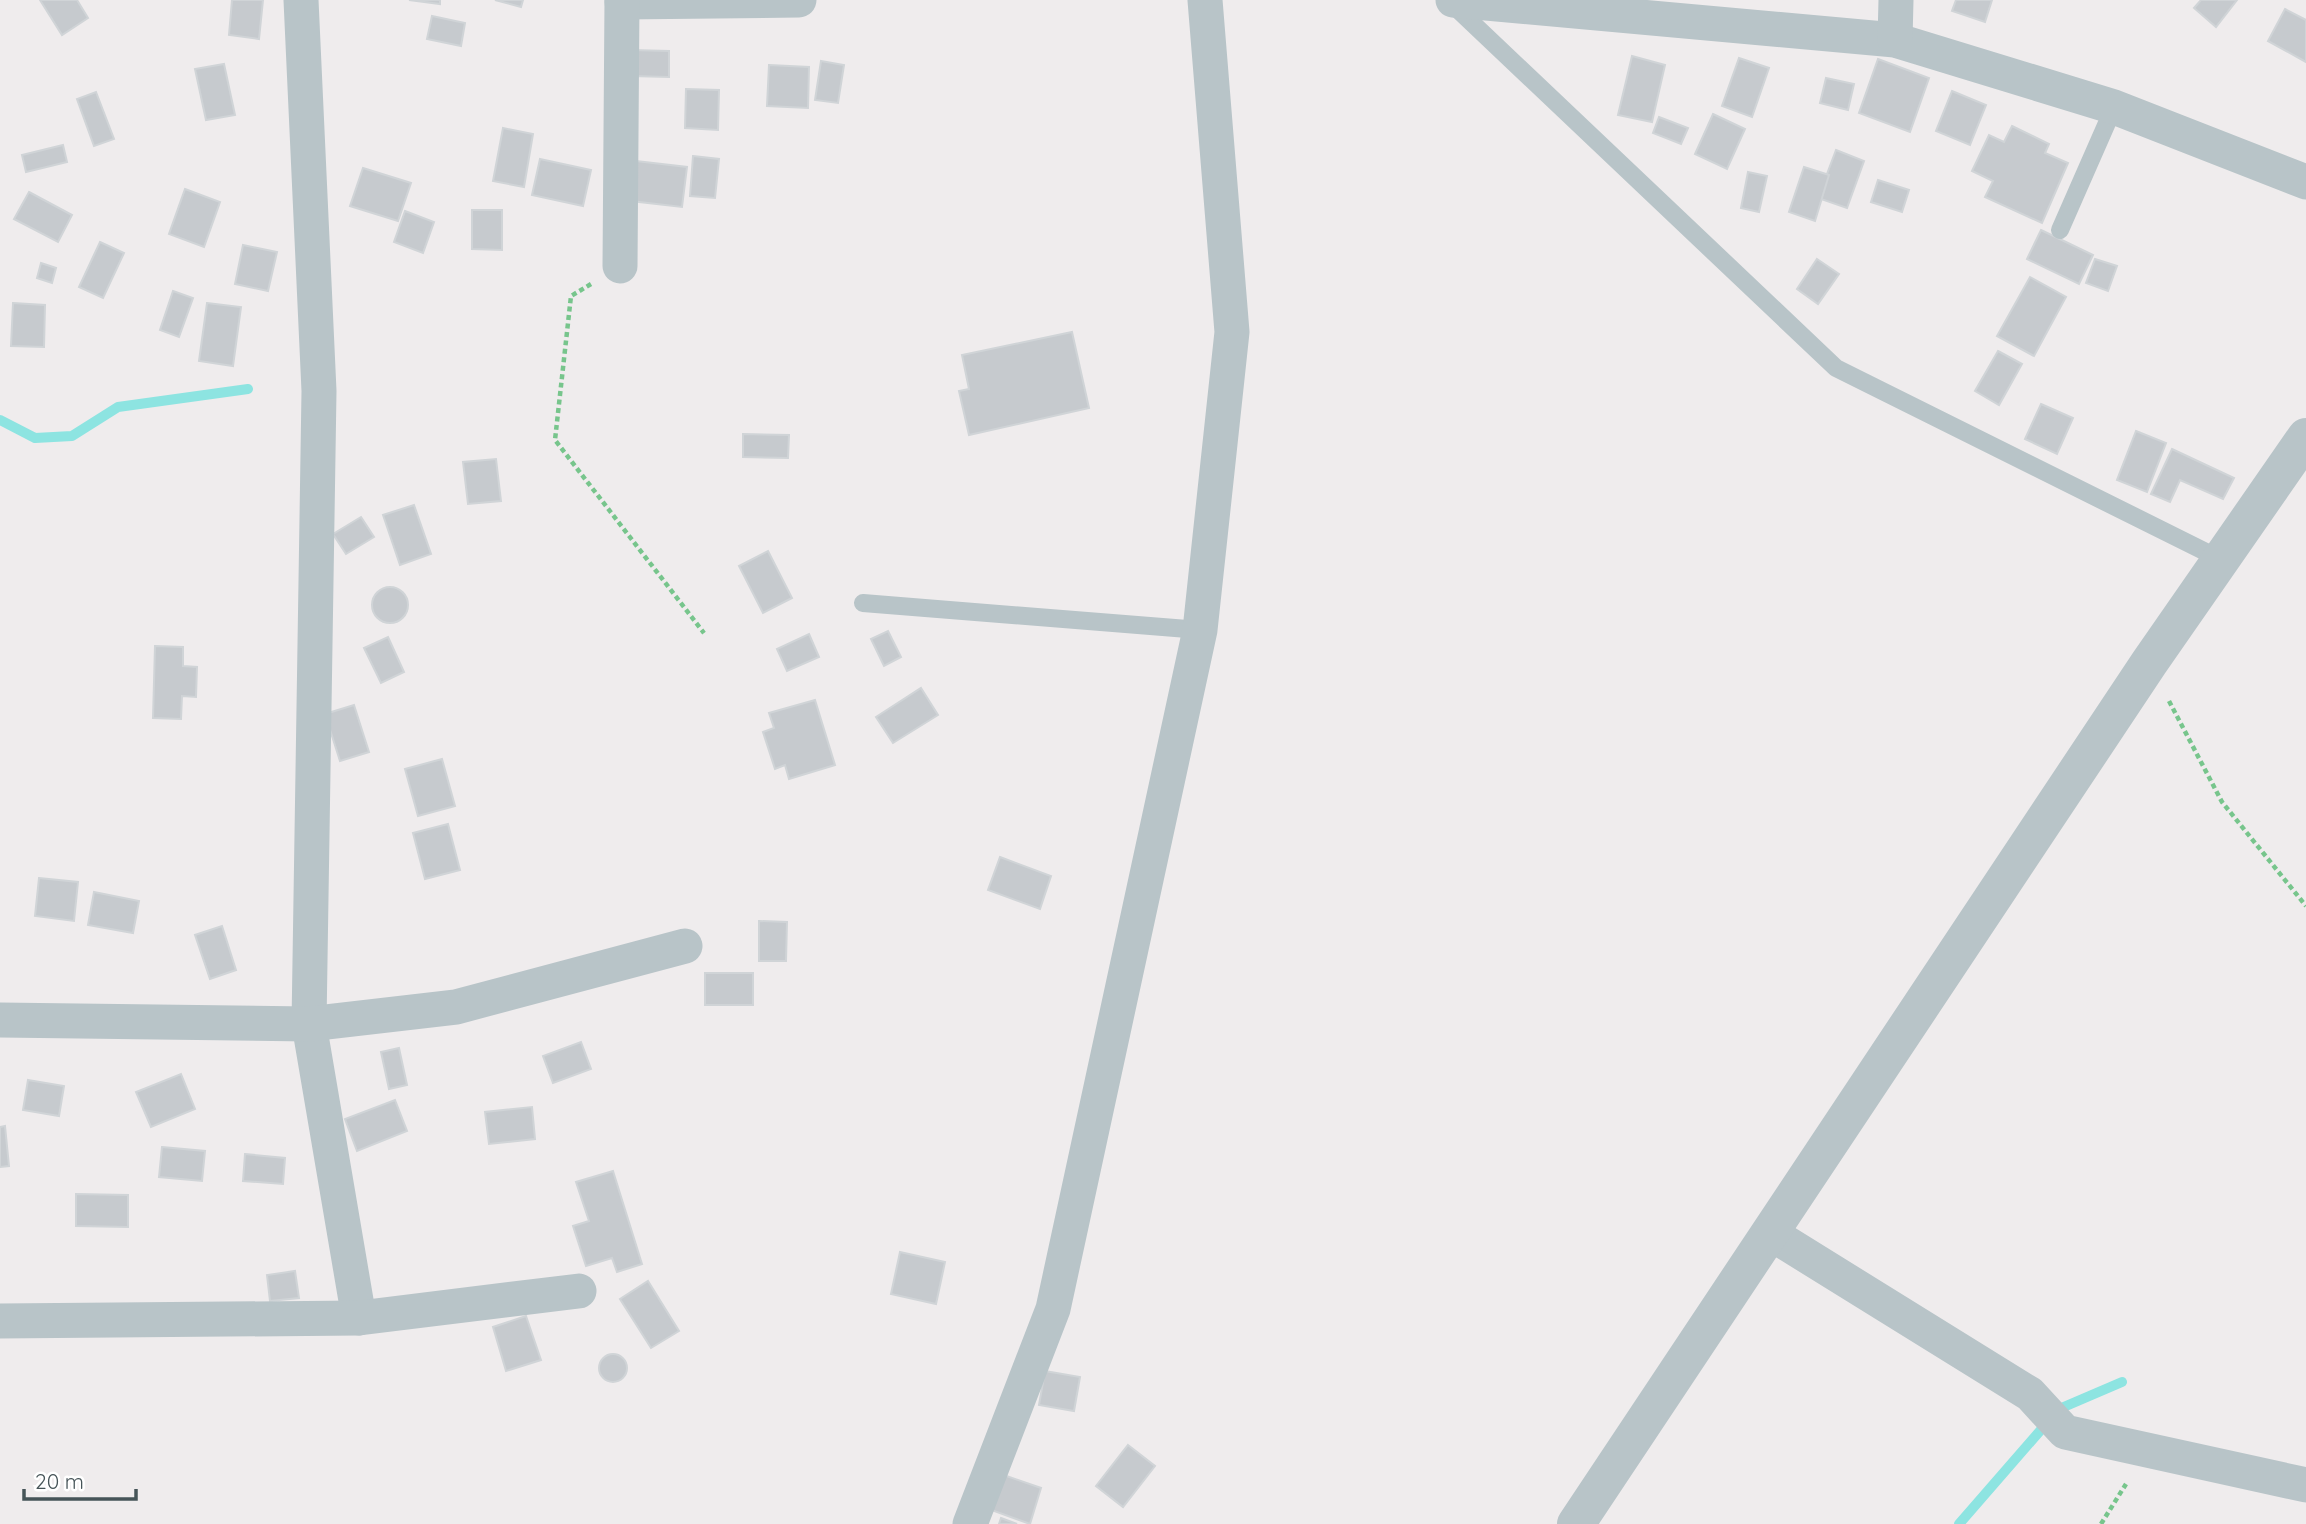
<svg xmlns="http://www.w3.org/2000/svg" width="2306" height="1524" font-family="Quicksand,sans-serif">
<rect width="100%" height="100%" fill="#efeced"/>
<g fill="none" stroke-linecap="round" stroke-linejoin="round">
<!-- stream -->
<g stroke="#8de4e1" stroke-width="10">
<path d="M0,420l35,18 37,-2 46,-29 130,-18"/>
<path d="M1959,1524l100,-115 63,-27"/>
</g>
</g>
<!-- building -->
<g fill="#c6cace" stroke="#d0d4d7" stroke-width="2">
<path d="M40,0h37l11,18 -26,17z"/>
<path d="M232,0h31l-4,39 -30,-4z"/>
<path d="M409,0h31v4z"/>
<path d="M495,0h28l-2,7z"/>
<path d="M1956,0h36l-7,22 -33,-11z"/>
<path d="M2201,0h36l-21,27 -22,-19z"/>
<path d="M2285,9l21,11v42l-38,-21z"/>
<path d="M432,16l33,7 -4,23 -34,-7z"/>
<path d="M631,50l38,1v26l-38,-1z"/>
<path d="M1632,56l33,9 -13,57 -34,-7z"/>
<path d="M1739,58l30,10 -17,49 -30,-11z"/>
<path d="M1878,59l51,19 -19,54 -51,-19z"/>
<path d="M821,61l23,4 -6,38 -23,-3z"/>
<path d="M224,64l11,51 -29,5 -11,-51z"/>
<path d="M769,65l40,2 -1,41 -41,-2z"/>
<path d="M1826,78l28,6 -6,26 -28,-7z"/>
<path d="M686,89l33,1 -1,40 -33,-2z"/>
<path d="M1952,91l34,14 -16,40 -34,-14z"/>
<path d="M96,92l18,47 -20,7 -17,-47z"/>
<path d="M1713,114l32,15 -18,40 -32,-15z"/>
<path d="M1659,117l29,11 -7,16 -28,-11z"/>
<path d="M2012,126l37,18 -4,9 23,10 -26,60 -57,-26 8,-16 -21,-10 17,-36 15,7z"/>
<path d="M503,128l30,6 -9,53 -31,-6z"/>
<path d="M63,145l4,17 -41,10 -4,-17z"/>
<path d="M1836,150l28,11 -17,47 -29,-10z"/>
<path d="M693,156l26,3 -4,39 -25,-2z"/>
<path d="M540,159l51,11 -8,36 -51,-11z"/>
<path d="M636,161l51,6 -5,40 -51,-6z"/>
<path d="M1804,167l25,8 -14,46 -26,-9z"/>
<path d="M363,168l48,15 -13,38 -48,-15z"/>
<path d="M1748,172l19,4 -8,36 -18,-4z"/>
<path d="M1878,180l31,10 -7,22 -31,-10z"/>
<path d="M185,189l35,13 -16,45 -35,-13z"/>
<path d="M29,192l43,23 -14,27 -44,-23z"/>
<path d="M472,210h30v40l-30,-1z"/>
<path d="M405,211l29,11 -11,31 -29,-11z"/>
<path d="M2041,230l52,25 -14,29 -52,-25z"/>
<path d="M100,242l24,11 -21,45 -24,-11z"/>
<path d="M243,245l34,7 -9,39 -33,-7z"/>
<path d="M1817,259l22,15 -21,30 -21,-15z"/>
<path d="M2095,259l22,7 -9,25 -22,-8z"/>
<path d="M41,263l15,5 -4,15 -15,-5z"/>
<path d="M2030,277l36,20 -32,59 -37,-20z"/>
<path d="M173,291l20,7 -14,39 -19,-7z"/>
<path d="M13,303l32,2 -1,42 -33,-1z"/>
<path d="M207,303l34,4 -8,59 -34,-5z"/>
<path d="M1072,332l17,76 -120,27 -10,-44 10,-2 -7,-34z"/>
<path d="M1998,351l24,13 -23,41 -24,-14z"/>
<path d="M2041,404l32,14 -16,36 -32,-15z"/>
<path d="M2136,431l30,12 -19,49 -30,-12z"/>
<path d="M743,434l46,1 -1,23 -45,-1z"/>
<path d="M2172,449l62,29 -11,21 -43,-19 -10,22 -19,-8z"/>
<path d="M496,459l5,42 -33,3 -5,-42z"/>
<path d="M414,505l17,49 -31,11 -17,-50z"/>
<path d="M361,517l13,20 -28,17 -13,-20z"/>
<path d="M768,551l24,47 -29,15 -24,-47z"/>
<circle cx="390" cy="605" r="18"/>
<path d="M888,631l13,26 -17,9 -13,-27z"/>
<path d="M809,634l10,23 -32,14 -10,-22z"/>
<path d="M388,637l16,35 -23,11 -17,-35z"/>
<path d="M155,646l28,1v19l14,1 -1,30 -14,-1 -1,23 -28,-1z"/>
<path d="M921,688l17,27 -45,28 -17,-26z"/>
<path d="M815,700l20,65 -46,14 -4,-14 -10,4 -12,-37 11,-4 -5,-15z"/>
<path d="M354,705l15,47 -29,9 -15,-47z"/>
<path d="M442,759l13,47 -37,10 -13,-47z"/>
<path d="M448,824l12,46 -35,9 -12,-46z"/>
<path d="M1000,857l51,19 -11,33 -52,-19z"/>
<path d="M39,878l39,4 -4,39 -39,-5z"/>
<path d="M94,892l45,9 -6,32 -45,-8z"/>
<path d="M759,921l28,1 -1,39h-27z"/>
<path d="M222,926l14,44 -26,9 -15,-44z"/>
<rect x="705" y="973" width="48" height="32"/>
<path d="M581,1042l10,27 -38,14 -10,-27z"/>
<path d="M399,1048l8,37 -18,4 -8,-37z"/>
<path d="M181,1074l14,35 -44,18 -15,-35z"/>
<path d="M28,1080l36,6 -5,30 -36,-6z"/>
<path d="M395,1100l12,31 -50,20 -12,-32z"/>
<path d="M532,1107l3,32 -46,5 -4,-32z"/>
<path d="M5,1126l4,40 -9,1v-40z"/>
<path d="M162,1147l43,4 -3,30 -43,-4z"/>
<path d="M245,1154l40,4 -2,26 -40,-3z"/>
<path d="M613,1171l29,93 -25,8 -5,-14 -26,8 -13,-40 16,-5 -13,-39z"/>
<path d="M76,1194l52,1v32l-52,-1z"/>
<path d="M900,1252l45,10 -9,42 -45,-10z"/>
<path d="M295,1271l4,27 -29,3 -3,-26z"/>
<path d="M648,1281l31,50 -28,17 -31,-49z"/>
<path d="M526,1316l15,44 -35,11 -13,-44z"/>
<circle cx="613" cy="1368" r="14"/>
<path d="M1045,1371l35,6 -6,34 -35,-6z"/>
<path d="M1128,1445l27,21 -32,41 -27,-21z"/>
<path d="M995,1472l46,16 -11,36 -47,-17z"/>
<path d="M1001,1518l16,6h-18z"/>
</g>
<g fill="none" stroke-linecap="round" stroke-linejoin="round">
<!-- path -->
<g stroke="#77c58c" stroke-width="4.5" stroke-dasharray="5 3.5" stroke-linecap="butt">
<path d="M591,284l-20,12 -16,144 149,193"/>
<path d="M2169,701l53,101 84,104"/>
<path d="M2101,1524l25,-40"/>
</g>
<!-- service -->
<g stroke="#b8c4c8" stroke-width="18">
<path d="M1450,2l386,366 386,192"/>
<path d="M2060,230l54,-123"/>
<path d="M863,603l337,27"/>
</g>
<!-- minor -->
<g stroke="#b8c4c8" stroke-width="35">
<path d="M301,0l18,391 -10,633 50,294"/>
<path d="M1453,0l442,40 219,67 192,75"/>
<path d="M622,2l177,-2"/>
<path d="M1895,40l1,-40"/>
<path d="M620,266l2,-266"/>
<path d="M0,1020l309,4 147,-17 229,-61"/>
<path d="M1770,1233l260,161 35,38 241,53"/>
<path d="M0,1321l359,-3 220,-27"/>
<path d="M970,1524l83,-215 147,-679 32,-298 -27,-332"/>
</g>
<!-- tertiary -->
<path stroke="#b8c4c8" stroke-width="38" d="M1576,1524l573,-861 157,-226"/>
</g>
<!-- scale -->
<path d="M24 1489v10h112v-10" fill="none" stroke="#465458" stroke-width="3.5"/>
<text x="35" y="1489" font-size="21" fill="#465458" stroke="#ffffff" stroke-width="5" paint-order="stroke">20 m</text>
</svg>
